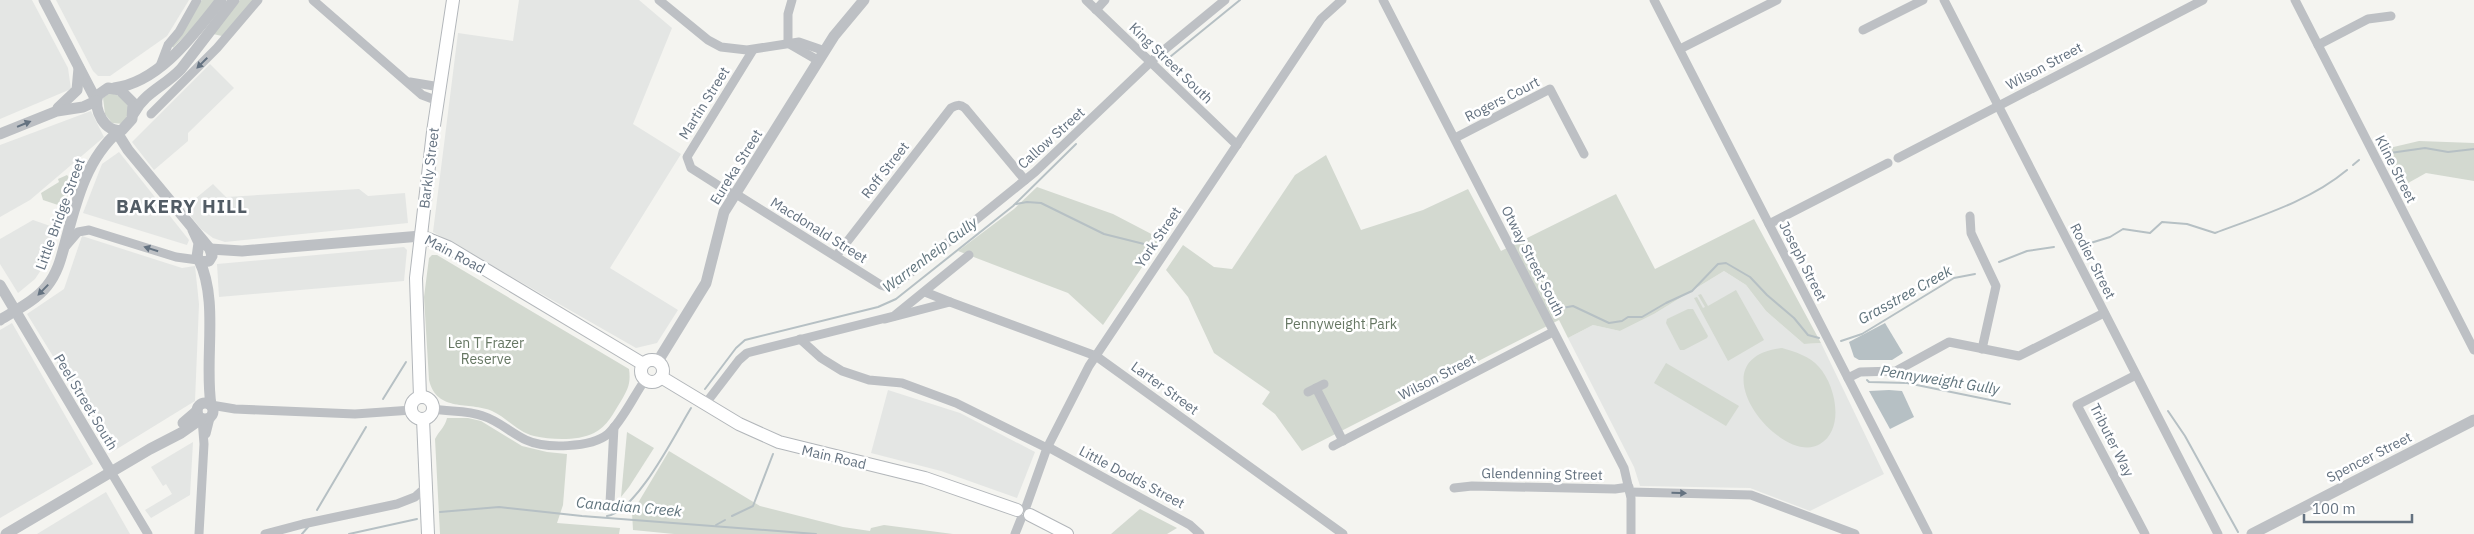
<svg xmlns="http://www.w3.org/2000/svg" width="2474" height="534" font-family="'IBM Plex Sans',sans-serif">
<rect width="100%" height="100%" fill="#f4f4f0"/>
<!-- built -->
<g fill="#e4e6e4">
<path d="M0,0h32l36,68 3,21 -71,30z"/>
<path d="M56,0h133l-22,36 -57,40h-12l-5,-5z"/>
<path d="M519,0h120l33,28 -39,96 48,30 -71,114 68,42 -21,33 -21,5 -203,-116 25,-199 55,8z"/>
<path d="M210,64l24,24 -46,45v8l-34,29 -22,-28z"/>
<path d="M91,111l13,26 -74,63 -30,17v-72z"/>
<path d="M119,152l70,88 -2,5 -104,-32 19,-49z"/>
<path d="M213,184l13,13 133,-8 9,7 37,-3 3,30 -183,19 -12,-4 -12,-9 -17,-21z"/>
<path d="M33,220l23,8 -13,39 -8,12 -17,14 -18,-29v-25z"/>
<path d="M82,236l100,32 13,-2 4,38 -4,97 -83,51 -85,-138 37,-25z"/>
<path d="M404,247l3,3 -3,31 -185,16 -2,-33z"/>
<path d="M1724,271l22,14 20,26 38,33 17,-1 63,131 -74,37 -60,-23 -110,-2 -6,-19 -66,-129 25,-13 27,6 34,-17z"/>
<path d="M12,323l81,141 -93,54v-188z"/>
<path d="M888,390l72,23 75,39 -18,46 -76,-27 -70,-18z"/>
<path d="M193,442l-3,53 -39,23 -6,-8 27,-16 -6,-10 -3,2 -12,-19z"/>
<path d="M106,492l24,42h-93z"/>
</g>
<!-- green -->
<g fill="#d3d9d0">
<path d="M202,0h13l-18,23 -24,25 -1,-2z"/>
<path d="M240,0h14l-32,36 -9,-2z"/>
<path d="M110,93c20,5 21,14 14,31l-12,-1 -7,-9 -2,-16z"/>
<path d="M2419,141l55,2v38l-48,-8 -25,14 -16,-38z"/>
<path d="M1326,155l35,75 62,-20 45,-21 33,62 115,-57 39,75 99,-50 67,124 -17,1 -38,-33 -20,-26 -22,-14 -70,43 -34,17 -27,-6 -25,13 -9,-18 -257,131 -27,-37 -13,-10 8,-12 -56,-39 -26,-56 -22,-27 17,-25 31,22 18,2 63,-94z"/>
<path d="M67,175l6,7 -9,25 -21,-7 -2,-7 18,-11 -1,-3z"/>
<path d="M1037,187l76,27 48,25 -58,86 -35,-32 -110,-42 56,-42z"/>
<path d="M432,255h5l192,114c2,14 -1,20 -8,32 -7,11 -14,26 -27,32 -16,8 -42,7 -60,3 -16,-4 -27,-18 -42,-25 -23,-10 -55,2 -63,-31l-5,-83 5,-39z"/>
<path d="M1736,290l28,50 -36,21 -34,-63 3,-1 6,11 2,-1 -7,-12 3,-1 7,12z"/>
<path d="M1688,309h5l15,27 -1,2 -23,12h-4l-14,-27 1,-4z"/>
<path d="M1782,348c13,4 28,8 37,19 17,19 26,62 1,77 -39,24 -127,-86 -38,-96z"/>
<path d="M1666,363l73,43 -13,20 -72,-43z"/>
<path d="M447,418h21l13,3 41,25 25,6 20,2 -4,51 -6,18 63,5 -1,6h-179l-5,-95c4,-8 10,-12 12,-21z"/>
<path d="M627,432l27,16 -25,39 -8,10z"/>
<path d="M669,451l91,55 83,21 27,4 1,-3 13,-3 69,9h-279l-41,-4 -1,-17z"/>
<path d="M1140,509l37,19 -10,6h-56z"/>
</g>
<!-- water -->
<g fill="#b6c0c4">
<path d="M1885,323l18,30 -11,7h-33l-5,-3 -5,-15z"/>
<path d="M1889,390l13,1 12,26 -24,12 -21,-38z"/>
</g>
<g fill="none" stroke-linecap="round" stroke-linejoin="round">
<!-- stream -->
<g stroke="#b6c0c4" stroke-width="2">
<path d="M1165,61l75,-61"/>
<path d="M2390,153l35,-5 23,4 26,-3"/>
<path d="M2353,165l6,-5"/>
<path d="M1016,204l11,-2 14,1 63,31 48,12"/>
<path d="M2084,245l26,-8 13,-8 27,4 12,-11 25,2 28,9c45,-17 95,-32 132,-63"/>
<path d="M1999,262l28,-11 27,-4"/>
<path d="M1557,309l16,-3 36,17 13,-2 6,-4h14l24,-14 26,-12 26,-27 8,-1 24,14 17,18 27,23 14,17 11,3"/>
<path d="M1841,341l21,-7 92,-56 21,-4"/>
<path d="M1867,380l2,2 38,1 103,21"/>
<path d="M705,389l31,-41 9,-8 133,-33 18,-8 117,-93 63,-62"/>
<path d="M383,399l23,-37"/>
<path d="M2168,411l17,25 53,96"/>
<path d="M317,510l49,-83"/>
<path d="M440,512l59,-5 83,9 234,18"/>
<path d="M607,516c30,-5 68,-82 84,-108"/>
<path d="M732,516l21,-10 20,-52"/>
<path d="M716,525l9,-5"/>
<path d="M302,534l6,-7"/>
<path d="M349,534l68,-15"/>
</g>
<!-- secondary casing -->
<g stroke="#b2b6ba" stroke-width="14">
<g id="secondary">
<path d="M421,236l27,11 195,117"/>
<circle cx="652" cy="371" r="11"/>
<path d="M661,377l78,47 40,18 146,36 92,32"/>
<path d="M420,397l-4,-119 17,-146 20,-132"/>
<circle cx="422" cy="408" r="11"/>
<path d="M423,419l5,115"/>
<path d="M1030,515l37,19"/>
</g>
</g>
<!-- minor -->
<g stroke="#bdc0c4" stroke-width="9">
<path d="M313,0l109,95 16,6"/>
<path d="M659,0l49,40 13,7 26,3 52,-8 26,9"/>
<path d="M1086,0l151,145"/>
<path d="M1383,0l241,468 7,30v36"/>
<path d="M1654,0l274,534"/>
<path d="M1944,0l274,534"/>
<path d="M2295,0l179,350"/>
<path d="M1096,10l9,-10"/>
<path d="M1863,30l60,-30"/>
<path d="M788,43v-29l4,-14"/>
<path d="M788,43l31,18"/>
<path d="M2318,45l50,-26 23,-3"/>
<path d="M1680,49l97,-49"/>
<path d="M160,66l8,-21 11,-13 18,-32"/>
<path d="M410,82l30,5"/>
<path d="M151,114l66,-66 41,-48"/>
<path d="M1455,138l95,-49 34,65"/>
<path d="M1898,158l305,-158"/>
<path d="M736,194l145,91 6,2 7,-1 141,-114 123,-117 67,-55"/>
<path d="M735,196l-44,-28 -4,-11 66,-107"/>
<path d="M1970,216l1,17 25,53 -14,63"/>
<path d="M1769,224l119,-61"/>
<path d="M66,246l12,-14 11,-2 87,27 22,3"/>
<path d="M836,256l115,-148c6,-3 9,-4 14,0l60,72"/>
<path d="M925,292l25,10"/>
<path d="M885,319l65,-17 146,54 247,178"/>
<path d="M800,339l21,19 21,13 27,9 33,3 54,20 91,45"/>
<path d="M2136,375l-59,30 68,129"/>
<path d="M1848,378l12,-6 36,-1 53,-29 70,14 85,-43"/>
<path d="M1316,388l27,53"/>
<path d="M1308,392l16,-8"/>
<path d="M706,403l33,-43 8,-7 147,-37 75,-61"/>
<path d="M211,405l24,4 120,5 57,-4"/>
<path d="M433,409c17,3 34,1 50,7 16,5 28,17 43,24 19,9 65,8 82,-6 15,-14 25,-37 37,-54"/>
<path d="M206,434l4,-16"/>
<path d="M1333,446l220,-114"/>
<path d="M1048,447l142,78 10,9"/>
<path d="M111,472l37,62"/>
<path d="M1454,488l18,-2 143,3 14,-2"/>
<path d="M1630,492l121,3 104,39"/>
<path d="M610,503l4,-76"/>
<path d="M1026,507l21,-59 42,-82 232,-347 21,-19"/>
<path d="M199,534l5,-90 -2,-25"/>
<path d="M265,534l38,-10 94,-20 18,-7 11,-10"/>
<path d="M1015,534l6,-15"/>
</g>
<!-- tertiary -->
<g stroke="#bdc0c4" stroke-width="11">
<path d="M44,0l52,100"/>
<path d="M108,88l12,2 13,13 -1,16 -10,11c-16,4 -30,-21 -24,-35z"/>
<path d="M114,88c46,-6 80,-54 107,-88"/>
<path d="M58,108l19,-18 2,-22"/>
<path d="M134,113c11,-21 31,-27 47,-44l53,-69"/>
<path d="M116,131l12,19 82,99 2,7 -3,5 -8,1 -4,-5 2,-14 -6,-13"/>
<path d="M0,134l57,-23 26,-4 13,-6"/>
<path d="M210,249l32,2 179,-15"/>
<path d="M199,260c20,41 5,100 12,145"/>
<path d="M0,285l111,187"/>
<path d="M0,320c16,-10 35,-19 47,-34 12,-15 15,-32 20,-50 10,-38 21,-79 52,-105"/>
<path d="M658,361l48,-78 18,-71 110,-176 30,-36"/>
<circle cx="205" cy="411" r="8"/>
<path d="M183,423l14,-12"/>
<path d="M6,534l144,-85 31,-16 20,-14"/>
<path d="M2252,534l222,-114"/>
</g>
<!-- secondary -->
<use href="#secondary" stroke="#fff" stroke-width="12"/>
</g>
<!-- one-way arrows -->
<defs><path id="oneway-solid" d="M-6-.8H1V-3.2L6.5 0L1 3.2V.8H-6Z" transform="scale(1.25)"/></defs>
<g fill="#647280">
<use href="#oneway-solid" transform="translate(202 63) rotate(135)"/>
<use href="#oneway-solid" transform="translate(24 124) rotate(-22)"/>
<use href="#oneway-solid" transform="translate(151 249) rotate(-162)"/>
<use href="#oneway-solid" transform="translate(43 290) rotate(134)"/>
<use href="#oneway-solid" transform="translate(1679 493) rotate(1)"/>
</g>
<g text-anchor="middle" stroke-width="5" stroke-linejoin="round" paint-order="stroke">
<!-- street labels -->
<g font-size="14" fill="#647280" stroke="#fff">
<text transform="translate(1171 63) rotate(44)" y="5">King Street South</text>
<text transform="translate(2044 66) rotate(-28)" y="5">Wilson Street</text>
<text transform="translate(1502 99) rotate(-27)" y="5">Rogers Court</text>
<text transform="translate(704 103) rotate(-58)" y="5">Martin Street</text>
<text transform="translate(1051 138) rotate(-42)" y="5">Callow Street</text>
<text transform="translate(736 167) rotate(-58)" y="5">Eureka Street</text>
<text transform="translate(429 168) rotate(-83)" y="5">Barkly Street</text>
<text transform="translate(2396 169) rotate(63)" y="5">Kline Street</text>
<text transform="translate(885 170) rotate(-52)" y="5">Roff Street</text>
<text transform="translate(60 214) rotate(-70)" y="5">Little Bridge Street</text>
<text transform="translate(819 230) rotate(32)" y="5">Macdonald Street</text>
<text transform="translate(1158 237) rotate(-56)" y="5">York Street</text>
<text transform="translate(455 254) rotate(28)" y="5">Main Road</text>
<text transform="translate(1533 261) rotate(63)" y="5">Otway Street South</text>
<text transform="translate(1803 261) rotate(63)" y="5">Joseph Street</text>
<text transform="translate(2093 261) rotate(63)" y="5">Rodier Street</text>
<text transform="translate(1437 377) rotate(-27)" y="5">Wilson Street</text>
<text transform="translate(1165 388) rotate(36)" y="5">Larter Street</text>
<text transform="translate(86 402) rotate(59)" y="5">Peel Street South</text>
<text transform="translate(2112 440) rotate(63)" y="5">Tributer Way</text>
<text transform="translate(834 457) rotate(13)" y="5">Main Road</text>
<text transform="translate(2369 457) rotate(-27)" y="5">Spencer Street</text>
<text transform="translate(1542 474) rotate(1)" y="5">Glendenning Street</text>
<text transform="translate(1132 477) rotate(28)" y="5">Little Dodds Street</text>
</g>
<!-- park labels -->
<g font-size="14" fill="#667763" stroke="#fff">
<text x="1341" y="329">Pennyweight Park</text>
<text x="486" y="348">Len T Frazer<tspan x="486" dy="16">Reserve</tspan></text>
</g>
<!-- water labels -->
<g font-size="15" font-style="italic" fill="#60747d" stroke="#fff">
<text transform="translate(930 255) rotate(-37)" y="5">Warrenheip Gully</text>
<text transform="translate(1905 295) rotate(-29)" y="5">Grasstree Creek</text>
<text transform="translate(1940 380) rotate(9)" y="5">Pennyweight Gully</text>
<text transform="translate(629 507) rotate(5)" y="5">Canadian Creek</text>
</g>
<!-- district labels -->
<g font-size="19" font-weight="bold" letter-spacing="1" fill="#525c65" stroke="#fff">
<text x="182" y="213">BAKERY HILL</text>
</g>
</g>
<!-- scale -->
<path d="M2304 514v8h108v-8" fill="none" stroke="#647280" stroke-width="2.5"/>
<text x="2312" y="514" font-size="15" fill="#647280" stroke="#ffffff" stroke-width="4" paint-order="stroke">100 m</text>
</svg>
